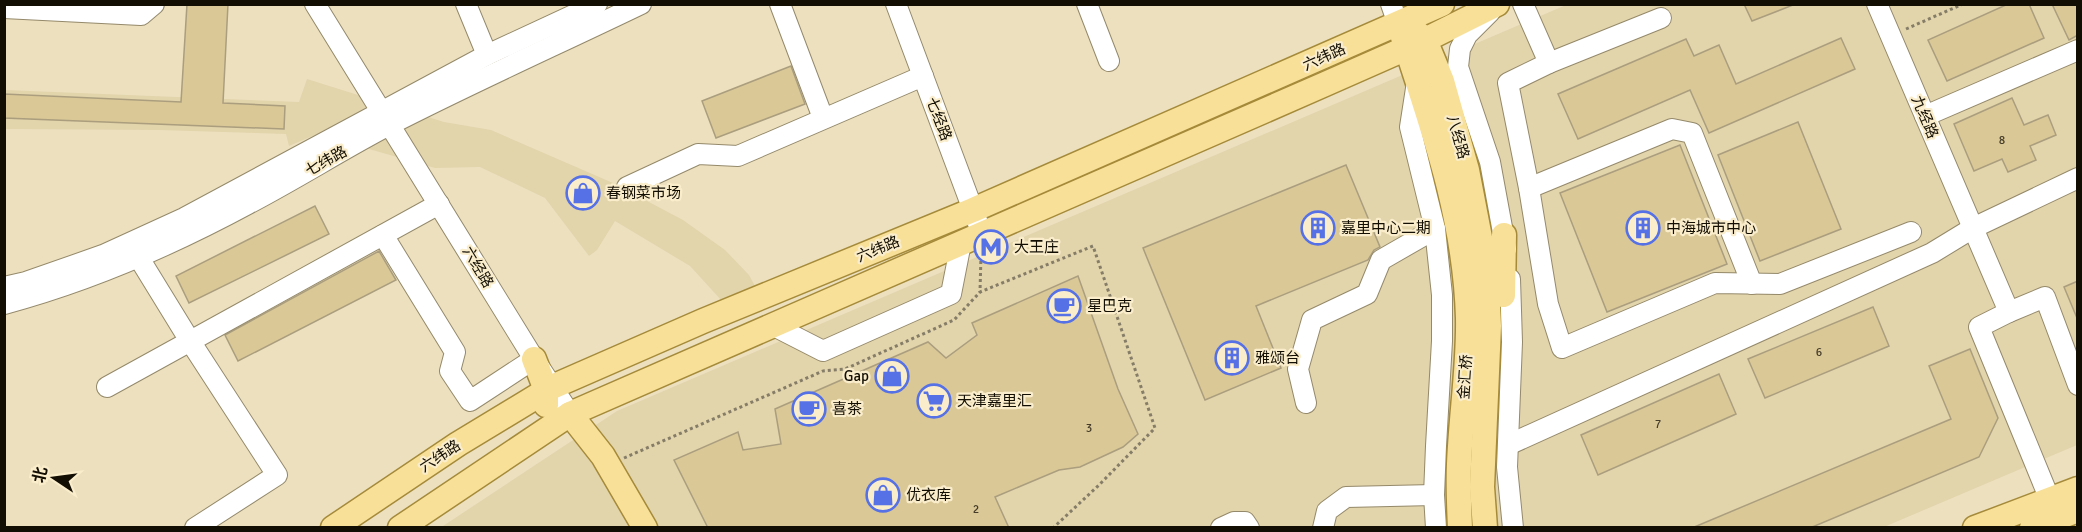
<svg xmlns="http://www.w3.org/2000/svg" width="2082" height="532" font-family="Signika,'Noto Sans SC',sans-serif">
<rect width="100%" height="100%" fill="#ece0bf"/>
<!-- built -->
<g fill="#e2d4ab">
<path d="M1566,5h511v440l-193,82 -1444,1 177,-117z"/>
<path d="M307,79l137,43 47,8 122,53 70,37 42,30 24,25 7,13 -34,13 -32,-35 -75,-45 -18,29 -8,6 -44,-58 -65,-31 -45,1 -118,-34 -28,12 -3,-12 -127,-4 -154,-1v-39l294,12z"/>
</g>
<!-- building -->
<g fill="#dac897" stroke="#aa9e7e" stroke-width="1.5">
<path d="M187,4h41l-5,99 62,3 -1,23 -280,-11v-24l177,8z"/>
<path d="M1744,4h48l1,1 -41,16z"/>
<path d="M2008,4h21l15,34 -97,43 -19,-41z"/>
<path d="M2052,4h26v31l-9,5z"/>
<path d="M1841,38l14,31 -146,64 -19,-43 -112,49 -20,-45 128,-55 8,17 25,-11 17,39z"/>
<path d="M791,66l14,38 -89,34 -14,-37z"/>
<path d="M2012,98l12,27 24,-10 8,20 -26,11 6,14 -28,12 -6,-13 -28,12 -20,-47z"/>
<path d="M1798,122l43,107 -81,32 -42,-106z"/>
<path d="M1680,145l47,119 -120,48 -47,-119z"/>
<path d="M1346,165l34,82 -6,3 -6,10 -112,46 25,62 -76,32 -62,-152z"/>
<path d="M315,206l14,28 -140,69 -13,-27z"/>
<path d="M379,251l17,29 -158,81 -13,-26z"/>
<path d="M1078,276l40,113 20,45 -15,13 -43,20 -21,3 -64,27 14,31h-301l-34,-68 64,-28 5,18 38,-6 -6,-35 153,-67 18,16 31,-23 -5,-12z"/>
<path d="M2078,281v37h-1l-13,-31z"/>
<path d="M1873,307l16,39 -124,52 -17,-39z"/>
<path d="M1970,349l28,69 -19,39 -169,71h-118l259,-109 -22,-53z"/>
<path d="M1719,374l17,40 -138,61 -17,-40z"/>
</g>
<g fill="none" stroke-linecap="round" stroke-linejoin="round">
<!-- minor casing -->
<g stroke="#94896a" stroke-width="22">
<g id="minor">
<path d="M315,4l219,355 36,55"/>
<path d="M466,4l21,51"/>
<path d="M780,4l43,114"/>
<path d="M896,4l86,230"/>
<path d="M1087,4l22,57"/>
<path d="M1391,4l7,20"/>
<path d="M1523,4l26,59 -41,20 21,105 19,116 14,44 153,-65 65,1 131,-52"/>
<path d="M1877,4l132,308 36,-15 33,88"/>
<path d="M4,8l137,7 13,-11"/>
<path d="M1490,12l-23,23 -7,14 -2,18 32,95 16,87"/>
<path d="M1549,63l112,-45"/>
<path d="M1417,82l-7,45 25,102 7,66v46l-6,105 -2,49 2,33"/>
<path d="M1925,116l153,-66"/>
<path d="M627,187l71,-33 40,2 185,-80"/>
<path d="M1529,188l143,-59 20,4 60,151"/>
<path d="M383,235l72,117 -5,19 20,30 64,-42"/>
<path d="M139,258l51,83 87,134 -82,53"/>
<path d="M1510,279l2,63 -5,125 6,61"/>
<path d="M4,287l22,-5 77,-27 81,-37 303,-163 110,-51"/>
<path d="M4,304c86,-23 166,-58 244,-100 48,-25 95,-55 143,-80 82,-42 167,-80 250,-120"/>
<path d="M2009,312l-30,15 71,173"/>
<path d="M774,326l49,25 128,-57 10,-51"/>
<path d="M107,387l332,-183"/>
<path d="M1306,403l-8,-34 14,-49 55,-26 14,-34 54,-31"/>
<path d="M1508,445l424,-192 41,-25 105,-50"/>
<path d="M1221,528l13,-6h11l4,6"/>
<path d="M1323,528l4,-17 19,-14 88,-2"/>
</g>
</g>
<!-- major casing -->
<g stroke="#a58a39" stroke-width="27">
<g id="major">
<path d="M1414,30l11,10 17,41 25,89 19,99 3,57 -7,161 3,41"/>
<path d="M1402,34c31,95 63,183 66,284 1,48 -7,97 -9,146 -1,21 0,42 1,64"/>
<path d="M1503,295l1,-60"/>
<path d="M534,359l12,31v15"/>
<path d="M570,414l33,42 42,72"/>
<path d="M333,528l125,-84 94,-57 151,-66 270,-111 469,-206"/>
<path d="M400,528l170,-114 753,-329 102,-45 72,-36"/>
<path d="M1975,528l103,-39"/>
<path d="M2032,528l46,-18"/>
</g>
</g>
<!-- path -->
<g stroke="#857d67" stroke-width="3" stroke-dasharray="3 3" stroke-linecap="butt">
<path d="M1906,29l57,-25"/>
<path d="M981,255l-1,37 113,-46 62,182 -56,57 -46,43"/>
<path d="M624,458l199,-87 22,-2 109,-49 26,-28"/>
</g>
<!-- minor -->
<use href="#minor" stroke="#fff" stroke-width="20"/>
<!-- major -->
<use href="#major" stroke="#f8e099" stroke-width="24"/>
</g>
<!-- icons -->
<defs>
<g id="shop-ring" transform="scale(1.725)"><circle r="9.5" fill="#faedcb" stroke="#5671e6" stroke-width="1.5"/><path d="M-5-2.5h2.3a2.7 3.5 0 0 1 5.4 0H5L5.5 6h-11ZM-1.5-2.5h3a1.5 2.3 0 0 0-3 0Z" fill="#5671e6"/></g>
<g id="building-ring" transform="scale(1.725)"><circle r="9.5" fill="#faedcb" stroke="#5671e6" stroke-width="1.5"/><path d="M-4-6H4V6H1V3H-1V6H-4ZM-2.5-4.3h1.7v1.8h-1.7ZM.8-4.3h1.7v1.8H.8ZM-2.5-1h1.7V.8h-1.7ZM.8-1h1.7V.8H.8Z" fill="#5671e6"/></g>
<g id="metro-ring" transform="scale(1.725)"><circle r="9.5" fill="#faedcb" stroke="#5671e6" stroke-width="1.5"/><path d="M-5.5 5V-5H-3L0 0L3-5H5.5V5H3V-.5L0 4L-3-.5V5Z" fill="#5671e6"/></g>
<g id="cafe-ring" transform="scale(1.725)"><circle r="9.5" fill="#faedcb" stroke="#5671e6" stroke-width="1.5"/><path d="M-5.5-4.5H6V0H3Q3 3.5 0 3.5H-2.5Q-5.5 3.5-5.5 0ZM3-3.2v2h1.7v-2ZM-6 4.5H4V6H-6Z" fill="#5671e6"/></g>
<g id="supermarket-ring" transform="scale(1.725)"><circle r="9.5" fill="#faedcb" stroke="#5671e6" stroke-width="1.5"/><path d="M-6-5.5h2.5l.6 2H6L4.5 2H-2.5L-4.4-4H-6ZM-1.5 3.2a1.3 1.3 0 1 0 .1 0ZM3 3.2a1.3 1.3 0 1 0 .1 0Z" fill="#5671e6"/></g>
</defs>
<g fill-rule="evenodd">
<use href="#shop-ring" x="583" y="193"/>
<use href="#building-ring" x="1318" y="228"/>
<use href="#building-ring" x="1643" y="228"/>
<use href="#metro-ring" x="991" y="247"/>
<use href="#cafe-ring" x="1064" y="306"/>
<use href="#building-ring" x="1232" y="358"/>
<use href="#shop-ring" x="892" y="376"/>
<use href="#supermarket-ring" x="934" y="401"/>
<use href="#cafe-ring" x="809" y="409"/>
<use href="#shop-ring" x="883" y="495"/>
</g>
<g text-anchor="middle" stroke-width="4.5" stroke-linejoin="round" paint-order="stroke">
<!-- number labels -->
<g font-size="12" fill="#453c29">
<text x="2002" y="144">8</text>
<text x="1819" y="356">6</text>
<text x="1658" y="428">7</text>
<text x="1089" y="432">3</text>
<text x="976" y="513">2</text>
</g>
<!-- street labels -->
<g font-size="15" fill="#130e04" stroke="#faedcb">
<text transform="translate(1324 57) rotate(-24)" y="5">六纬路</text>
<text transform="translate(1925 117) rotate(67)" y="5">九经路</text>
<text transform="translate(939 119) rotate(69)" y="5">七经路</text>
<text transform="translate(1458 137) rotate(74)" y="5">八经路</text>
<text transform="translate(326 161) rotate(-29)" y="5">七纬路</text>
<text transform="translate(878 249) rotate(-22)" y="5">六纬路</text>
<text transform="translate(478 267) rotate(59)" y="5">六经路</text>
<text transform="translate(1465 377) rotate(-86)" y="5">金汇桥</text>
<text transform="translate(440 456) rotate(-33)" y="5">六纬路</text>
</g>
<!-- poi labels -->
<g font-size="15" fill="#130e04" stroke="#faedcb" text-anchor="start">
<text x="606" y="198">春钢菜市场</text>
<text x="1341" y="233">嘉里中心二期</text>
<text x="1666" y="233">中海城市中心</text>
<text x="1014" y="252">大王庄</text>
<text x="1087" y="311">星巴克</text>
<text x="1255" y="363">雅颂台</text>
<text x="869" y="381" text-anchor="end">Gap</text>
<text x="957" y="406">天津嘉里汇</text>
<text x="832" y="414">喜茶</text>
<text x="906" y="500">优衣库</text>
</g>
</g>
<!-- border -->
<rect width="2082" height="532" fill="none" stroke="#130e04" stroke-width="12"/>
<!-- north arrow -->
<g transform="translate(54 478) rotate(283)" stroke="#faedcb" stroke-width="4.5" paint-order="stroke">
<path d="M0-4.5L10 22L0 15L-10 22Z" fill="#130e04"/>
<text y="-9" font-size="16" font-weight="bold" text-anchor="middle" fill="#130e04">北</text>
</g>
</svg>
